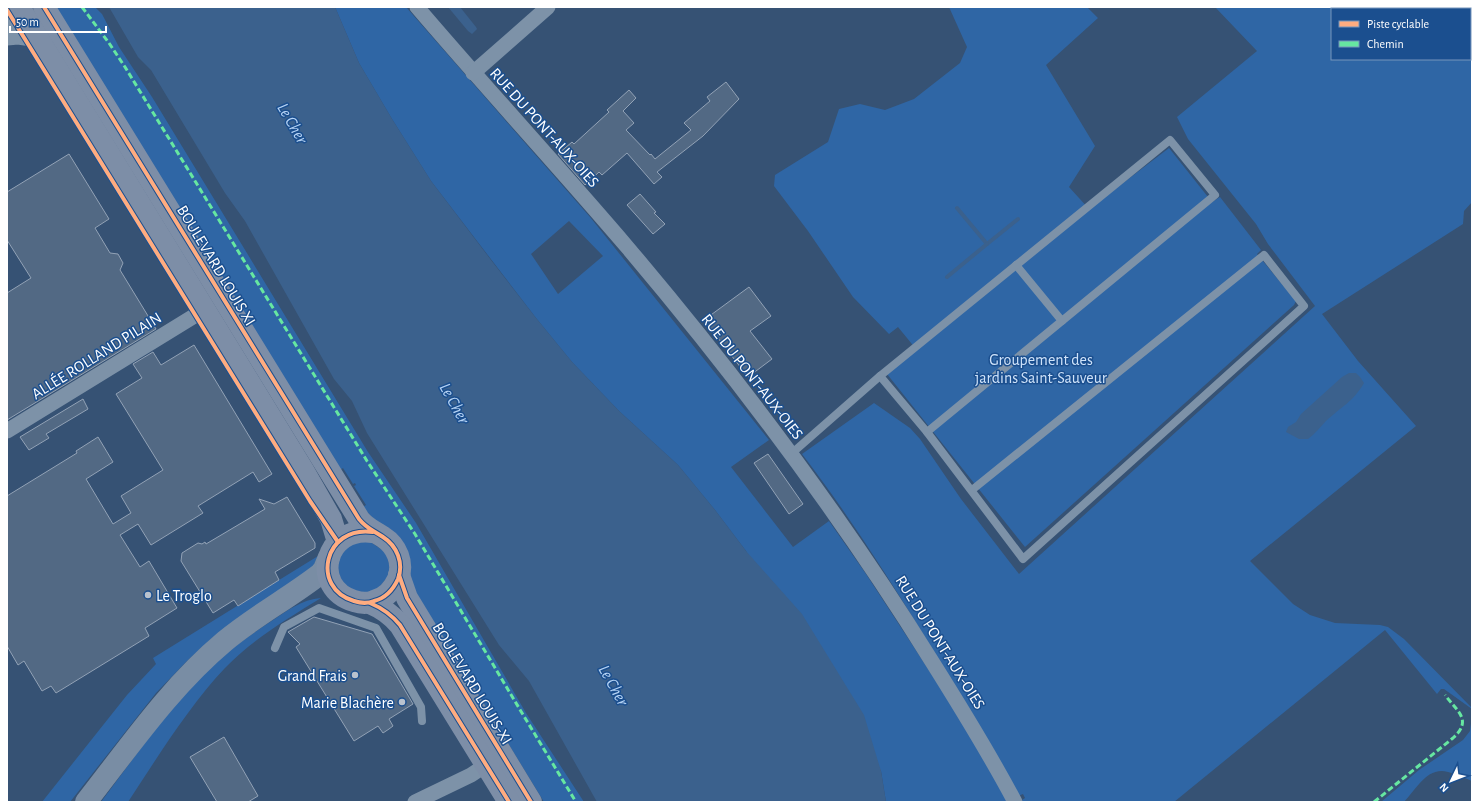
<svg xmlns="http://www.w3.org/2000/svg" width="1479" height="809" font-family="'Alegreya Sans',sans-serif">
<rect width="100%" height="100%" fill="#365274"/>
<!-- green -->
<g fill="#2f66a5" fill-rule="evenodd">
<path d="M56,7h39l7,7 17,33 33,50 216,355 48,71 110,190 58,89h-40l-128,-209 -39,-70 -14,-16 3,-2 -12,-19 2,-1 -1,-2 -2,1 -10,-16 -3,2z"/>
<path d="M335,7h71l184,210 179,223 -38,27 62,80 36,-26 37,53 102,156 40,72h-122l-5,-31 -135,-220 -31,-41 -37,-45 -59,-54 -47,-49 -36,-44 -105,-137 -39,-62 -33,-56zM569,221l34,35 -45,38 -27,-40z"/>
<path d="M949,7h138l11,11 -52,47 49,81 -26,41 20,22 80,-61 43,54 8,-5 41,53 -4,4 39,47 -2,4 -269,242 -138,-173 29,-25 -18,-22 -9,7 -36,-37 -45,-66 -34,-45 1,-11 53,-33 11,-33 21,-5 25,6 29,-11 46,-36 7,-16z"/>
<path d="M1215,7h195l3,2h-81v50h138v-12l2,2v153l-8,9 -1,13 -141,90 36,47 58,65 -166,135 43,43 17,11 25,8 45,2 8,2 16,12 68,69v1l-28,-20h-3l-4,5 -52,-64 -211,172h-151l-1,-2 3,-2 -2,-4 -5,2c-68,-116 -134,-235 -216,-342l72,-51 36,25 10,11 41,60 58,75 296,-268 -47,-62 -12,-20 -68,-85 -11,-22 80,-66z"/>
<path d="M369,541l19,13 2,20 -14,17c-5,1 -14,3 -19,1 -14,-4 -22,-19 -18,-33 2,-5 8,-11 12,-15z"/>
<path d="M318,556l-8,18 -98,64 -25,23 -31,32 -86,109h-28l85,-107 29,-31 -3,-6z"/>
<path d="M321,598c-34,21 -68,41 -96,70 -36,38 -68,90 -97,134h-27c32,-43 63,-87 100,-126 20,-21 45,-38 69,-54 15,-10 32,-23 51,-24z"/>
<path d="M1472,716v65c-8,-3 -16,-7 -24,-9 -21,-6 -32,18 -44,30h-23l38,-32 44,-30 7,-9z"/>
</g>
<!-- water -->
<g fill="#3b618d">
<path d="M109,7h226l24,56 33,56 39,62 60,79 45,58 36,44 47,49 59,54 37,45 31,41 56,63 62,101 17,56 5,31h-289l-68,-121 -30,-36 -132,-212 -15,-32 -18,-22 -89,-158 -20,-28 -74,-123 -13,-13z"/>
<path d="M448,7h12l16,20 1,2 -5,5 -4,-3z"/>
<path d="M1349,373h7l4,4 4,6c-11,19 -23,24 -38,38 -6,6 -11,13 -18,18h-9l-13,-7 2,-5 8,-5 5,-8 41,-37z"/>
</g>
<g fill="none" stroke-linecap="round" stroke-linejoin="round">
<!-- stream -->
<g stroke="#3b618d" stroke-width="4">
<path d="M1453,7l3,2"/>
<path d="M1470,18l2,2"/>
<path d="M957,208l30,36 31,-25"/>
<path d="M947,277l40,-33"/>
</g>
</g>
<!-- building -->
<g fill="#526984" stroke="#92a2b6">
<path d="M726,82l13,17 -36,37 -46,36 5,5 -8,7 -27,-31 -25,22 -3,-3 -14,13 -27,-31 14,-12 2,2 35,-32 -2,-2 22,-20 7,8 -13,13 11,12 -8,7 24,25 1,-1 4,5 36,-29 -7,-7 26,-22 -3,-4z"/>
<path d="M69,154l40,65 -14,9 15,25 8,1 5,9 -3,7 36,59 -149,91v-127l24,-15 -24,-38v-48z"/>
<path d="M640,194l16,18 -2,1 11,11 -12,10 -26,-29z"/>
<path d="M749,287l22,29 -21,15 22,28 -24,18 -44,-57z"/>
<path d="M194,345l78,129 -13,8 -6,-10 -55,34 5,7 -52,32 -13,-21 -18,11 20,32 9,-6 28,47 -32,20 4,8 -93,57 -5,-7 -9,5 -18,-30 -6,4 -11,-19v-150l70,-43 -1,-2 22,-14 15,25 -27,17 27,45 18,-11 -10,-17 42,-26 -47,-76 26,-16 -9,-14 20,-12 8,13z"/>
<path d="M83,399l5,10 -42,25 3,4 -20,12 -9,-13z"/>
<path d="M768,454l35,50 -14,10 -35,-51z"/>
<path d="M287,497l28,46v5l-40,24 4,8 -41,26 -4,-6 -21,13 -32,-52 1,-8 16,-10 4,1 3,-2 1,2 59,-35 -6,-10 15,5z"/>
<path d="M314,617l58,17 41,70 -24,15 4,7 -4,3 -6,4 -5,-7 -24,15 -58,-94 4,-3 -12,-12z"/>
<path d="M224,737l34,59 -10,6h-31l-27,-45z"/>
</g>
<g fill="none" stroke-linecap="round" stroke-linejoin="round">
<!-- lane -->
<g stroke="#7d92a8" stroke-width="8">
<path d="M1016,265l46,56"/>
<path d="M880,376l290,-236 45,55 -288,237"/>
<path d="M791,454l89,-78 47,56 96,127 281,-253 -40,-51 -292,235"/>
<path d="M275,648l9,-21 35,-19 57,20 45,79 1,14"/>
</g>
<!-- street -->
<g stroke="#7d92a8" stroke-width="15">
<path d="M417,7c69,81 142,160 211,241 110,130 213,267 303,412 29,46 58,93 84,142"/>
<path d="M7,30l5,-11 3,-12"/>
<path d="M7,38l11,-1 21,3"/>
<path d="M473,73l75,-66"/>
<path d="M7,431l197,-121"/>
<path d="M415,802l56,-27 15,-10"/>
</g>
<!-- secondary -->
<g stroke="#798da4" stroke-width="22">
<path d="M1428,7l3,2"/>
<path d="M1470,35l2,2"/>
<path d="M86,802c44,-56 84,-115 139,-161 30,-25 64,-43 95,-67l4,-5 5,-12"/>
</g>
<!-- primary -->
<g stroke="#7d8ea7" stroke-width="22">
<path d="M19,7l284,463 28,49 7,23"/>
<path d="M44,7l315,512c8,10 14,11 24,18 14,9 21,26 15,42 -5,11 -12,19 -24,22 -7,3 -14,2 -20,0 -44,-13 -30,-76 19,-69"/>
<path d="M399,575l8,23 124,204"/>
<path d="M370,603c12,5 21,11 30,22l109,177"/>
</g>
<!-- quiet -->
<g stroke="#66e7a1" stroke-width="3" stroke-dasharray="6 3" stroke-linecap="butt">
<path d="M82,7l27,36 16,24 242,394 48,73 107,179 54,89"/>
<path d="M1374,802l79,-64c20,-18 4,-27 -8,-43"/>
</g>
<!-- cycleway casing -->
<g stroke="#1b4f8f" stroke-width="6">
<g id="cycleway">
<path d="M44,7l315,512c8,10 14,11 24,18 14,9 21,26 15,42 -5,11 -12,19 -24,22 -7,3 -14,2 -20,0 -44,-13 -30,-76 19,-69"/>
<path d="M7,10l303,491 28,41"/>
<path d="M399,575l8,23 124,204"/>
<path d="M370,603c12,5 21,11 30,22l109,177"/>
</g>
</g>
<!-- cycleway -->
<use href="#cycleway" stroke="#ffac80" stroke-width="4"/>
</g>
<!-- markers -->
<g fill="#b9c2ce" stroke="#1b4f8f" stroke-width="1.5">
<circle cx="148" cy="595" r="4"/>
<circle cx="355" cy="675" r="4"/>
<circle cx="402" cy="702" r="4"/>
</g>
<g text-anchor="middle" stroke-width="3" stroke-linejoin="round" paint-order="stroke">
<!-- street labels -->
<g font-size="16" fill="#fff" stroke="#1b4f8f">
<text transform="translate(545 127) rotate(48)" y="6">RUE DU PONT-AUX-OIES</text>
<text transform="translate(217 265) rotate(59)" y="6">BOULEVARD LOUIS XI</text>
<text transform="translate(96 355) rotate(-32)" y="6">ALLÉE ROLLAND PILAIN</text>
<text transform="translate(753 376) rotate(52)" y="6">RUE DU PONT-AUX-OIES</text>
<text transform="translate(941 642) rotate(58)" y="6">RUE DU PONT-AUX-OIES</text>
<text transform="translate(473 683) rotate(59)" y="6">BOULEVARD LOUIS-XI</text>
</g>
<!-- park labels -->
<g font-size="16" fill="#cfe3fa" stroke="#1b4f8f">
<text x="1041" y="365">Groupement des<tspan x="1041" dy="18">jardins Saint-Sauveur</tspan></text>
</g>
<!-- poi labels -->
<g font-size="16" fill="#fff" stroke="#1b4f8f" text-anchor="end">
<text x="156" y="601" text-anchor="start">Le Troglo</text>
<text x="347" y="681">Grand Frais</text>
<text x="394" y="708">Marie Blachère</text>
</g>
<!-- water labels -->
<g font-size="17" font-style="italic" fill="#b5d3f5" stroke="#1b4f8f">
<text transform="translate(293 123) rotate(60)" y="6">Le Cher</text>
<text transform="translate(455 403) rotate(61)" y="6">Le Cher</text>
<text transform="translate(614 685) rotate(61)" y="6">Le Cher</text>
</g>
</g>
<!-- border -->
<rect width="1479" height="809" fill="none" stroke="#ffffff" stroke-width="16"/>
<!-- legend -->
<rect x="1331" y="8" width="140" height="52" fill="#1b4f8f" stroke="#7695bc"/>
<rect x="1339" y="21" width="20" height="6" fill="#ffac80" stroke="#7695bc"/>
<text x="1367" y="28" font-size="12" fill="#ffffff">Piste cyclable</text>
<rect x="1339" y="41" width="20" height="6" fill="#66e7a1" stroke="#7695bc"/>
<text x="1367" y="48" font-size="12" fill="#ffffff">Chemin</text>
<!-- north arrow -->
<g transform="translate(1451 781) rotate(227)" stroke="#1b4f8f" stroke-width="3" paint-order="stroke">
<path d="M0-3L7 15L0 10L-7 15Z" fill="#ffffff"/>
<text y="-6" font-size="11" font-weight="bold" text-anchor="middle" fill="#ffffff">N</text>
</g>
<!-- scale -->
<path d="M10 26v6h96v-6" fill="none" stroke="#ffffff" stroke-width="2"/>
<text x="16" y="26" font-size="12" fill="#ffffff" stroke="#1b4f8f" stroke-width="3" paint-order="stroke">50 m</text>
</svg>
